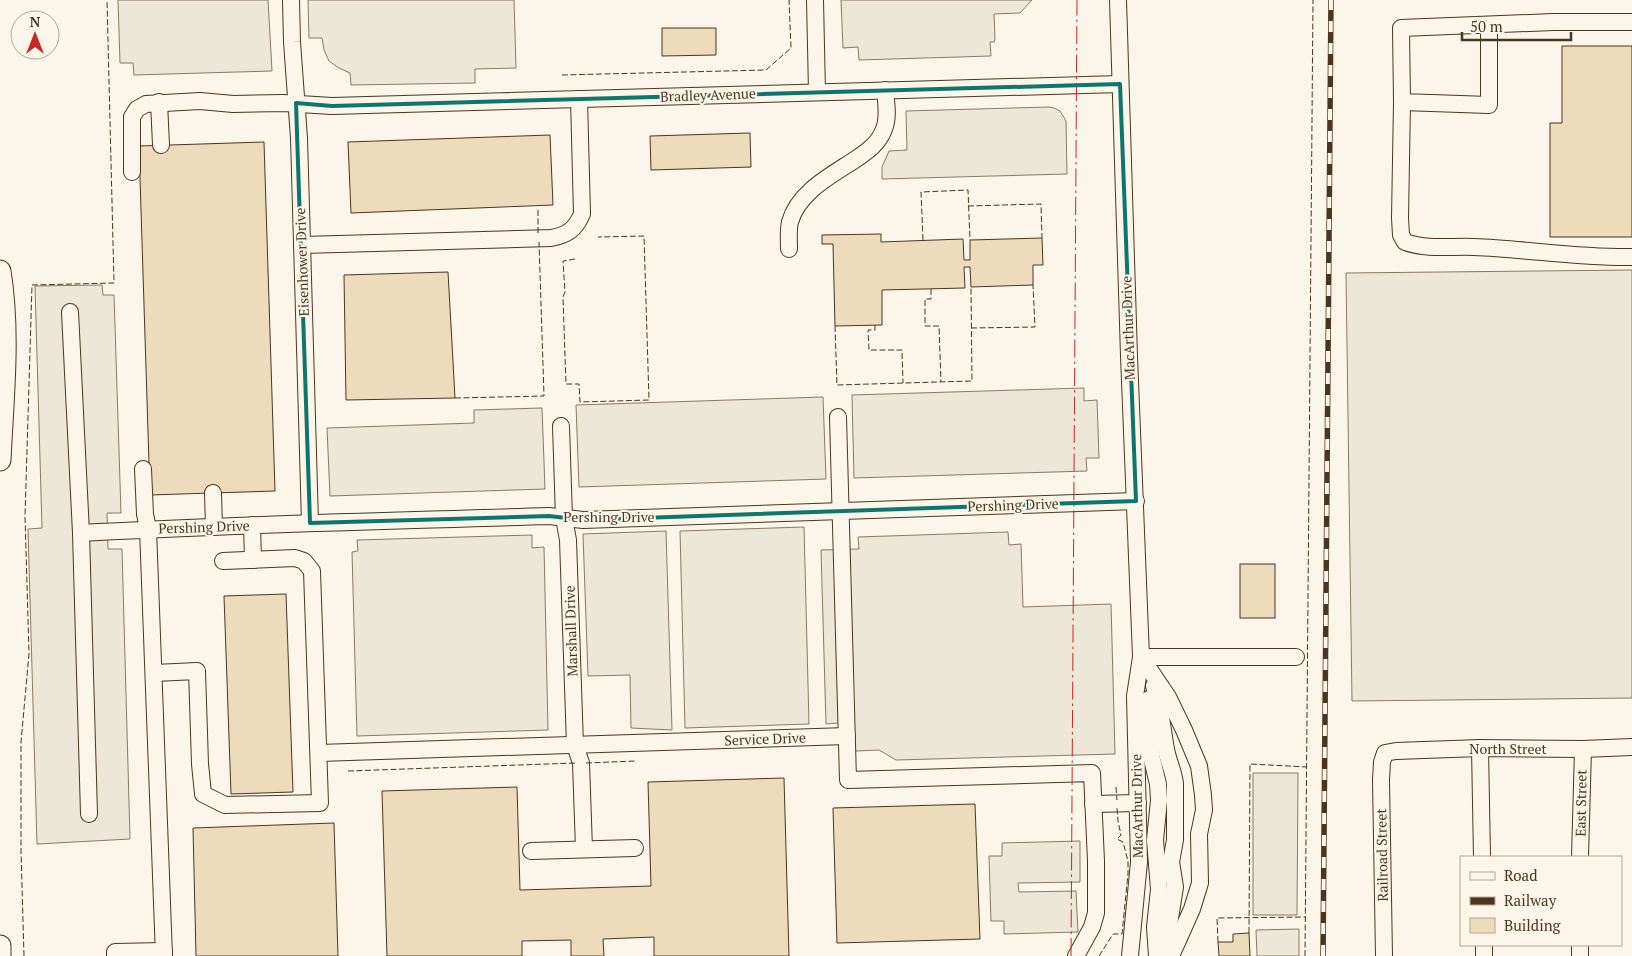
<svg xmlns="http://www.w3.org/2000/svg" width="1632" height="956" font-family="'PT Serif',serif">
<rect width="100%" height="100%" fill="#fbf6e9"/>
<!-- parking -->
<g fill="#ede7d9" stroke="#887966">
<path d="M118,0h150l4,71 -138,4 -1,-12h-13z"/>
<path d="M308,0h206l2,68 -41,1v14l-124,2 -1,-12 -11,-5 -10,-7 -5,-11 -2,-12h-13z"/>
<path d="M841,0h191l-12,13 -26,1 1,25 -1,3h-4l1,14 -132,4 -1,-13 -15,1z"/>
<path d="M1049,107l5,1 6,3 6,10 1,53 -185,5v-12l7,-16 18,-1 -1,-39z"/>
<path d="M1632,270v428l-280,3 -6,-428z"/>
<path d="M102,285l1,10h11l7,218h-14l1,36h14l8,290 -93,5 -9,-315 14,-1 -7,-242z"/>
<path d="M1084,388v13l13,-1 2,58h-13l1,13 -233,7 -2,-83z"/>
<path d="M823,397l3,82 -247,8 -3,-82z"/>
<path d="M542,408l3,81 -215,7 -3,-68 147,-5v-13z"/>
<path d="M804,527l5,197 -124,4 -5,-197z"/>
<path d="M666,531l6,199 -41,-2 -1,-53 -42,1 -5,-142z"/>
<path d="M1008,532l1,13 12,-1 2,63 88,-3 4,150 -219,6 -17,-10 -23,1 -17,-28 -13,1 -5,-174 38,-1 -1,-12z"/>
<path d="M532,535v13l12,-1 4,183 -191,6 -5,-184 6,-1 -1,-11z"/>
<path d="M1253,773h45l-1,142h-44z"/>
<path d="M1080,841v41l-62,1 1,9 57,-1 2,41 -74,2v-13h-13l-2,-65h13v-13z"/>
<path d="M1299,929v27h-42l-1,-26z"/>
</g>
<!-- building -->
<g fill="#ecdcbc" stroke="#4a3520">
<path d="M662,28h54v27l-54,1z"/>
<path d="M1562,46h70v191h-82v-114h12z"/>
<path d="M750,133l1,34 -100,3 -1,-34z"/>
<path d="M550,135l3,70 -202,8 -3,-71z"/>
<path d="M264,142l11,349 -125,4 -11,-349z"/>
<path d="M881,234v8l82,-3 1,21h6v-20l72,-2 1,27h-10v20l-62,2 -1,-20h-6l1,21 -83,2v35l-47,1 -2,-82h-11v-9z"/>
<path d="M448,272l7,126 -109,2 -2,-125z"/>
<rect x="1240" y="564" width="35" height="54"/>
<path d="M286,594l7,198 -62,2 -7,-198z"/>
<path d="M784,778l5,178h-135v-19l-51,2 1,17h-33v-16l-49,1v15h-135l-5,-165 135,-4 3,103 131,-4 -3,-104z"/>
<path d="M975,804l5,135 -143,4 -4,-135z"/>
<path d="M334,823l4,133h-142l-3,-128z"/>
<path d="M1249,933l1,23h-31l-1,-14h15v-8z"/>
</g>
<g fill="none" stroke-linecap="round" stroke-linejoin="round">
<!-- minor casing -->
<g stroke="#4a3520" stroke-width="18">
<g id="minor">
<path d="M291,0l1,42 7,96 11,385"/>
<path d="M815,0l2,92"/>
<path d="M1118,0l11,356 12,301 -6,39 4,166 -9,94"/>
<path d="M1489,25v80l-87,-3 -1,-74 152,-6h79"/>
<path d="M159,102l2,43"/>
<path d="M1402,102l-2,116 1,17 4,7c23,8 46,4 69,5 53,2 105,11 158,10"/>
<path d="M132,172v-55l5,-8 9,-5 54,-3 33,3 50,-1 49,3 788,-22"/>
<path d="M302,245l249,-7c16,-3 24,-8 31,-24l-3,-115"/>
<path d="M789,249c0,-9 -1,-19 1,-27 8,-30 42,-47 66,-63 12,-8 23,-16 28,-30 5,-12 2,-27 1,-39"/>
<path d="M70,312l11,221 8,281"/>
<path d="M838,417l10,363 244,-7 4,88v52l-4,14 -16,29"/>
<path d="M561,426l3,92 4,22 7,205 6,18 3,86"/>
<path d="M143,469l2,45 3,15 16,427"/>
<path d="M213,493l1,34"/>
<path d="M252,525l1,35"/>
<path d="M81,533c156,-9 312,-12 468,-17l34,4 553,-19"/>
<path d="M1141,657l27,40 16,33 15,36 4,29 1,15 -5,24 1,49 -8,26 -21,47"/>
<path d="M1141,657h155"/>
<path d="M155,673l42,-2 3,93 3,30 22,11 95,-2 -8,-232 -8,-10 -9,-3 -72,3"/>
<path d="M1154,686c7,21 8,42 12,63 2,12 8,23 9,35v56l-4,22 4,25 -7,44v24"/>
<path d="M1149,699l2,56 7,29 1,16 -4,40 4,49 -4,38 2,29"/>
<path d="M1480,748l2,109"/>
<path d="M319,753l528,-17"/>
<path d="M1093,804l45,-1"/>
<path d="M531,851l104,-3"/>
<path d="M1580,857l3,-108"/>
<path d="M1484,945v11"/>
<path d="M1580,945v11"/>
<path d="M115,956v-4l49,-1"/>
<path d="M1384,956l-3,-176 1,-18 3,-9 11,-2 84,-3 103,1 49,-2"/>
</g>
</g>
<!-- major casing -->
<g stroke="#4a3520" stroke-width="23">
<g id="major">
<path d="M0,271c10,62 3,126 0,189"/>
<path d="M0,946v10"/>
</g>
</g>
<!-- minor -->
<use href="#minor" stroke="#fbf6e9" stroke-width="16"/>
<!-- major -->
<use href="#major" stroke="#fbf6e9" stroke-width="21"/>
<!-- rail casing -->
<g stroke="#4a3520" stroke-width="5.5">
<path id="rail" d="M1323,956l8,-956"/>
</g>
<!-- rail -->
<use href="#rail" stroke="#fbf6e9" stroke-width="4" stroke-dasharray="11" stroke-linecap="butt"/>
<!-- fence -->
<g stroke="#4a3520" stroke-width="1" stroke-dasharray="6 2.5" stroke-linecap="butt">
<path d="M562,75l204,-5 25,-22 -2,-48"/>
<path d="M968,206l73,-2 1,34"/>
<path d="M538,210v25"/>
<path d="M923,240l-2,-48 47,-2 2,50"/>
<path d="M575,259l-12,2 2,31 -2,5 3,87h13l1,18 69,-2 -5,-164 -46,1"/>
<path d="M931,289v10h-6v27h14l2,56"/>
<path d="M875,325v5h-7l1,20h33l1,33"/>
<path d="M835,326l2,59 135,-4 -1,-94"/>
<path d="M971,328l64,-1 -2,-42"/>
<path d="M455,398l89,-2 -5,-154"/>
<path d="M586,763l50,-2"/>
<path d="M348,771l228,-8"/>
<path d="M1116,787l1,13"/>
<path d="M1249,933l1,-169 57,3"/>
<path d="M1218,942l-1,-24 88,-1"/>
<path d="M24,956l-3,-105v-109l8,-88 -4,-138 7,-231 82,-2 -7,-283"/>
<path d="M1099,956l14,-22h9l6,-60v-13l-5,-19 -6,-3 4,-4 -3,-14 -1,-13"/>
<path d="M1305,956l8,-956"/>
</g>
<!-- power -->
<path stroke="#c62828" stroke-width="1" stroke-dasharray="18 4 2.5 4" stroke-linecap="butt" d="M1071,956l6,-956"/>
</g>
<!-- marked area -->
<path fill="none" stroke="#0f766e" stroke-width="4" stroke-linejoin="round" d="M1120,84l16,417 -553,19 -34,-4 -239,7 -14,-420 36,3z"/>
<g text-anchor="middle" stroke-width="4" stroke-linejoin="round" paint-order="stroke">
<!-- street labels -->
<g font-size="14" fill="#4a3520" stroke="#fbf6e9">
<text transform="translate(708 95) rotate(-2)" y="5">Bradley Avenue</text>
<text transform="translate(302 262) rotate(-92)" y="5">Eisenhower Drive</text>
<text transform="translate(1128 328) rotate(-92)" y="5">MacArthur Drive</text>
<text transform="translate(1013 505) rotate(-2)" y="5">Pershing Drive</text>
<text x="609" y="522">Pershing Drive</text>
<text transform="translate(204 527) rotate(-2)" y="5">Pershing Drive</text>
<text transform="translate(571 631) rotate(-92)" y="5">Marshall Drive</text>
<text transform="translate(765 739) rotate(-2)" y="5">Service Drive</text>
<text x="1508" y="754">North Street</text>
<text transform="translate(1581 803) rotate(-89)" y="5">East Street</text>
<text transform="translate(1137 806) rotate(-91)" y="5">MacArthur Drive</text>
<text transform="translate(1382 855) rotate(-91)" y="5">Railroad Street</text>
</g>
</g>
<!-- legend -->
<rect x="1460" y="856" width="162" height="90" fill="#fbf6e9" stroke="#b4a999"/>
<rect x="1470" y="872" width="25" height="8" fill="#fbf6e9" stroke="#b4a999"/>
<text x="1504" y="881" font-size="15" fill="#4a3520">Road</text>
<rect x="1470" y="897" width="25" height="8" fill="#4a3520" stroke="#b4a999"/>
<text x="1504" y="906" font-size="15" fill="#4a3520">Railway</text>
<rect x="1470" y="918" width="25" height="15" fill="#ecdcbc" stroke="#b4a999"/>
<text x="1504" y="931" font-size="15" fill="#4a3520">Building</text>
<!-- north arrow -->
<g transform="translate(35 35)"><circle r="24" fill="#fbf6e9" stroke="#b4a999"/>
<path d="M0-4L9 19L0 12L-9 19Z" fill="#c62828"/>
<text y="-8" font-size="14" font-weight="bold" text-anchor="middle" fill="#4a3520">N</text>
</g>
<!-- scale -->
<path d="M1462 32v8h109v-8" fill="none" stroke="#4a3520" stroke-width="2.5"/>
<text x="1470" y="32" font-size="15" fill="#4a3520" stroke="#fbf6e9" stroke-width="4" paint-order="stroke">50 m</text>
</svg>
